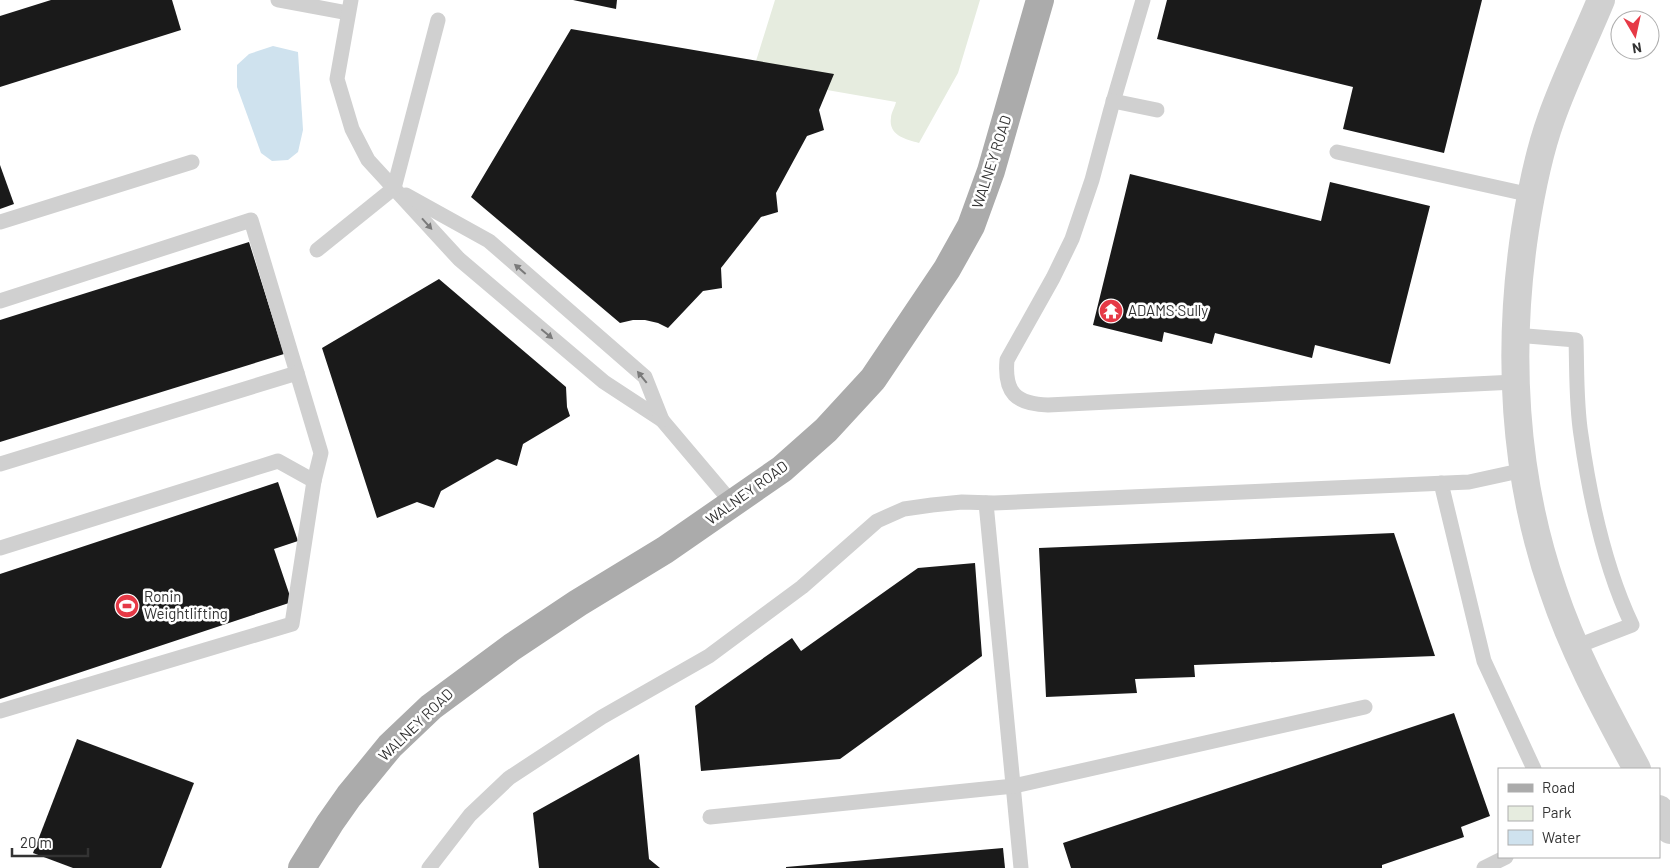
<svg xmlns="http://www.w3.org/2000/svg" width="1670" height="868" font-family="Barlow,sans-serif">
<rect width="100%" height="100%" fill="#fff"/>
<!-- green -->
<path fill="#e6ecdf" d="M775,0h205l-22,73 -39,70c-13,-3 -31,-8 -28,-25 0,-5 4,-11 5,-16l-69,-12 -71,-29z"/>
<!-- water -->
<path fill="#cfe2ee" d="M273,46l25,6 5,78 -5,22 -10,8 -16,1 -11,-8 -24,-66v-22l12,-11z"/>
<!-- building -->
<g fill="#1a1a1a">
<path d="M51,0h121l9,30 -181,57v-71z"/>
<path d="M573,0h44l-1,9z"/>
<path d="M1167,0h315l-38,153 -101,-24 10,-42 -196,-48z"/>
<path d="M571,29l263,45 -15,36 5,20 -17,6 -31,57 2,19 -17,5 -40,51 1,20 -19,3 -35,37 -10,-5 -13,-3h-12l-13,3 -149,-126z"/>
<path d="M0,165l14,39 -14,5z"/>
<path d="M1130,174l191,47 9,-39 100,24 -40,158 -75,-19 -3,13 -97,-25 -3,11 -48,-12 -2,10 -69,-17z"/>
<path d="M249,242l35,112 -284,88v-122z"/>
<path d="M439,279l127,108 1,20 3,9 -47,28 -6,22 -20,-7 -56,32 -7,17 -17,-6 -40,16 -55,-170z"/>
<path d="M278,482l20,59 -24,8 18,53 -292,97v-125z"/>
<path d="M1394,533l41,123 -241,9 1,12 -60,2 2,14 -91,4 -7,-149z"/>
<path d="M975,563l7,93 -142,103 -139,12 -6,-65 97,-68 9,13 117,-83z"/>
<path d="M1454,713l36,103 -29,11 3,10 -82,28v3h-311l-8,-25z"/>
<path d="M77,739l117,44 -33,85h-88l-40,-15z"/>
<path d="M639,754l10,105 11,9h-121l-6,-55z"/>
<path d="M1003,848l2,20h-219v-1z"/>
</g>
<g fill="none" stroke-linecap="round" stroke-linejoin="round">
<!-- service -->
<g stroke="#d0d0d0" stroke-width="15">
<path d="M278,0l70,13"/>
<path d="M351,0l-14,79 15,50 16,31 91,99 145,123 58,38 71,84"/>
<path d="M1143,0l-32,109 -19,71 -20,59 -19,39 -46,82c-3,33 9,44 41,45l467,-23"/>
<path d="M1113,101l44,9"/>
<path d="M1337,152l194,43"/>
<path d="M406,195l83,46 156,136 17,43"/>
<path d="M0,222l192,-60"/>
<path d="M317,250l77,-62 44,-168"/>
<path d="M0,301l251,-81 46,153 -297,91"/>
<path d="M1515,335l61,5c1,31 0,64 5,95 9,64 23,131 51,190l-57,22"/>
<path d="M297,373l24,80 -7,28"/>
<path d="M1441,483l43,178 50,108"/>
<path d="M986,503l35,365"/>
<path d="M0,548l278,-87 36,20 -22,143 -292,87"/>
<path d="M710,817l304,-31 351,-79"/>
<path d="M429,868l41,-53 39,-37 93,-61 107,-61 93,-69 75,-66 27,-12 28,-4 30,-3 32,1 475,-21 55,-12"/>
<path d="M1484,868l22,-11"/>
</g>
<!-- minor -->
<g stroke="#d0d0d0" stroke-width="28">
<path d="M1601,0c-16,39 -36,79 -50,119 -13,36 -20,73 -26,111 -18,119 -12,245 28,360 21,63 53,121 84,179"/>
<path d="M1659,809l11,21"/>
</g>
<!-- primary -->
<path stroke="#ababab" stroke-width="28" d="M302,868l28,-45 19,-27 41,-50 41,-39 81,-60 66,-44 87,-53 117,-81 44,-39 47,-51 74,-110 24,-43 20,-55 49,-171"/>
</g>
<!-- one-way arrows -->
<defs><path id="oneway-solid" d="M-6-.8H1V-3.2L6.5 0L1 3.2V.8H-6Z" transform="scale(1.25)"/></defs>
<g fill="#7a7a7a">
<use href="#oneway-solid" transform="translate(427 224) rotate(48)"/>
<use href="#oneway-solid" transform="translate(520 269) rotate(-139)"/>
<use href="#oneway-solid" transform="translate(547 334) rotate(40)"/>
<use href="#oneway-solid" transform="translate(642 377) rotate(-129)"/>
</g>
<!-- icons -->
<defs>
<g id="temple-disc" transform="scale(1.25)"><circle r="9.5" fill="#e63946" stroke="#fff"/><path d="M0-6L5-2H3V0L6.5 2.5H4V6H1.5V3h-3V6H-4V2.5H-6.5L-3 0V-2H-5Z" fill="#fff"/></g>
<g id="stadium-disc" transform="scale(1.25)"><circle r="9.5" fill="#e63946" stroke="#fff"/><path d="M0-5a6.5 5 0 1 0 0 10a6.5 5 0 1 0 0-10ZM-3.5-1.8h7v3.6h-7Z" fill="#fff"/></g>
</defs>
<g fill-rule="evenodd">
<use href="#temple-disc" x="1111" y="311"/>
<use href="#stadium-disc" x="127" y="606"/>
</g>
<g text-anchor="middle" stroke-width="5" stroke-linejoin="round" paint-order="stroke">
<!-- street labels -->
<g font-size="15" fill="#333" stroke="#fff">
<text transform="translate(992 162) rotate(-72)" y="5">WALNEY ROAD</text>
<text transform="translate(747 493) rotate(-36)" y="5">WALNEY ROAD</text>
<text transform="translate(416 725) rotate(-44)" y="5">WALNEY ROAD</text>
</g>
<!-- poi labels -->
<g font-size="15" fill="#333" stroke="#fff" text-anchor="start">
<text x="1128" y="316">ADAMS Sully</text>
<text x="144" y="602">Ronin<tspan x="144" dy="17">Weightlifting</tspan></text>
</g>
</g>
<!-- legend -->
<rect x="1498" y="768" width="162" height="90" fill="#ffffff" stroke="#adadad"/>
<rect x="1508" y="784" width="25" height="8" fill="#ababab" stroke="#adadad"/>
<text x="1542" y="793" font-size="15" fill="#333333">Road</text>
<rect x="1508" y="806" width="25" height="15" fill="#e6ecdf" stroke="#adadad"/>
<text x="1542" y="818" font-size="15" fill="#333333">Park</text>
<rect x="1508" y="830" width="25" height="15" fill="#cfe2ee" stroke="#adadad"/>
<text x="1542" y="843" font-size="15" fill="#333333">Water</text>
<!-- north arrow -->
<g transform="translate(1635 35) rotate(171)"><circle r="24" fill="#ffffff" stroke="#adadad"/>
<path d="M0-4L9 19L0 12L-9 19Z" fill="#e63946"/>
<text y="-8" font-size="14" font-weight="bold" text-anchor="middle" fill="#333333">N</text>
</g>
<!-- scale -->
<path d="M12 848v8h76v-8" fill="none" stroke="#333333" stroke-width="2.5"/>
<text x="20" y="848" font-size="15" fill="#333333" stroke="#ffffff" stroke-width="4" paint-order="stroke">20 m</text>
</svg>
